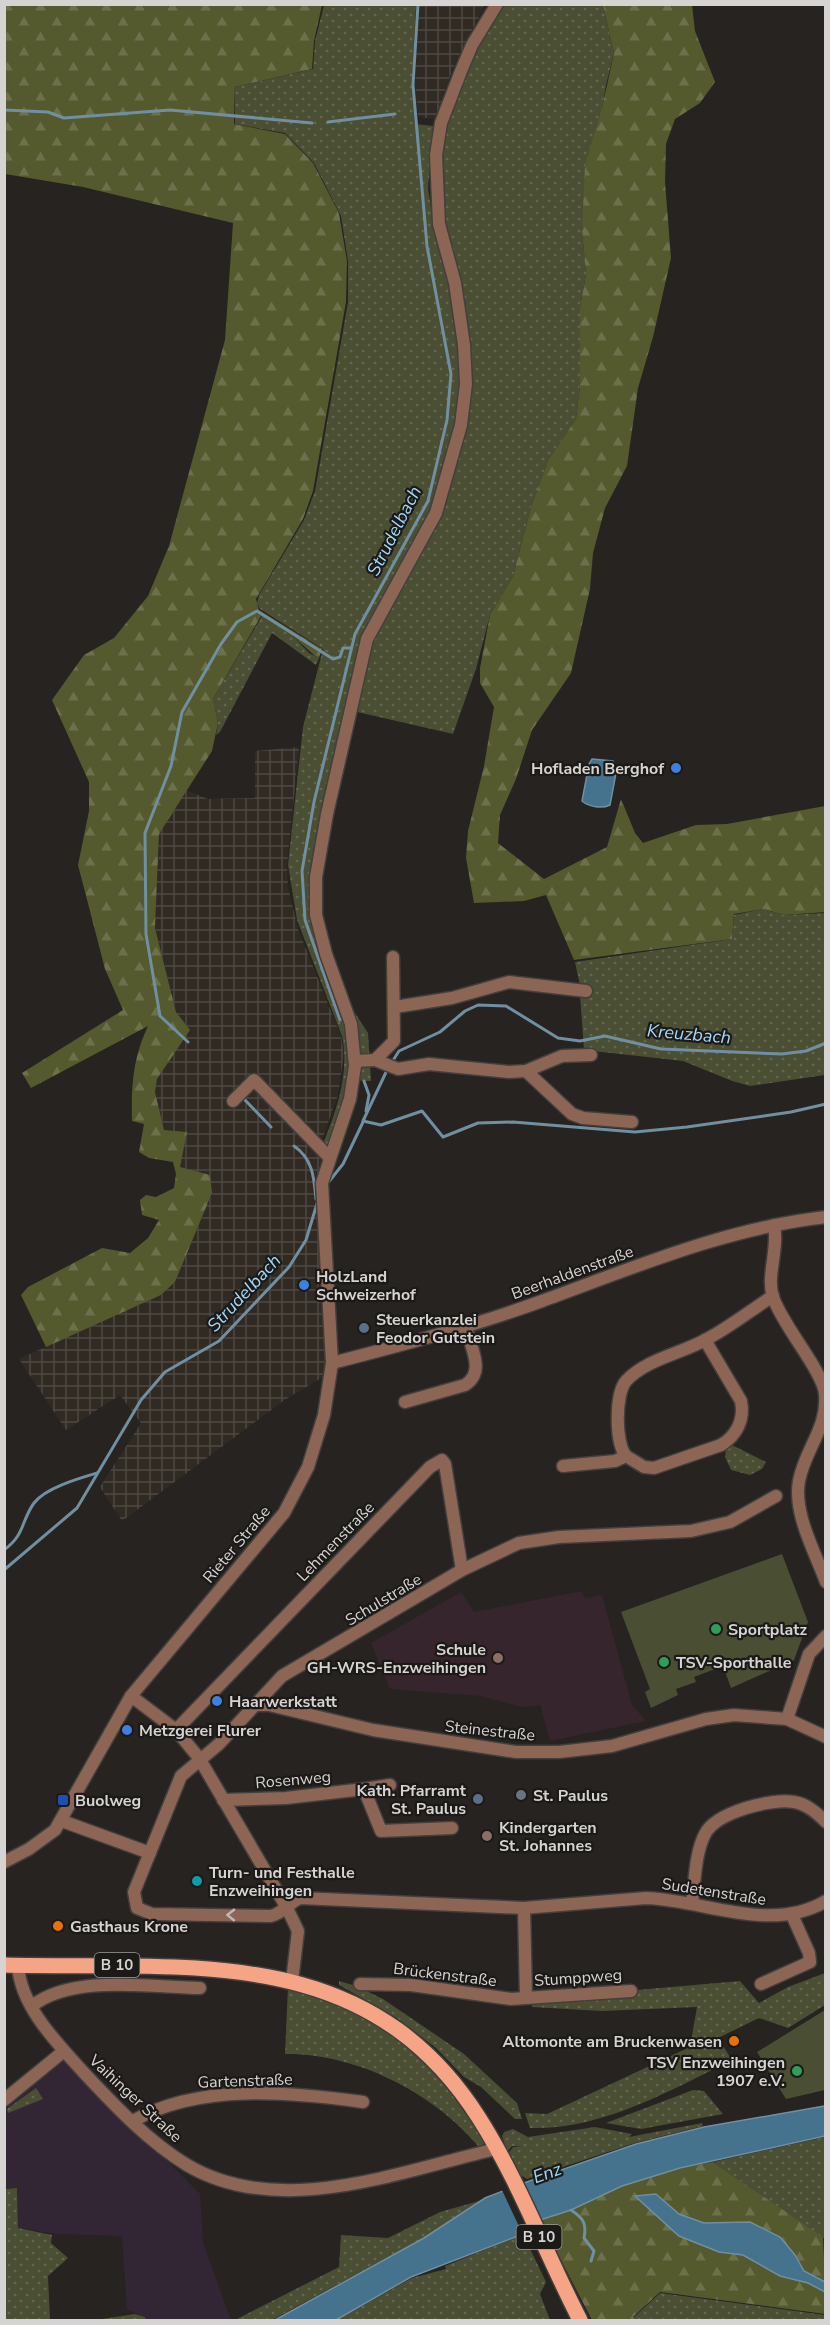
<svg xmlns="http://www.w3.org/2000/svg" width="830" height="2325" font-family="'Nunito Sans',sans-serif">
<defs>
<pattern id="industrial-grid" width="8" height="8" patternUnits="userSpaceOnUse" patternTransform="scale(1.5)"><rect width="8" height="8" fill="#312a23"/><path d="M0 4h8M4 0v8" fill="none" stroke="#4e4842"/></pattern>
<pattern id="grass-dots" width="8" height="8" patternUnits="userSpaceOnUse" patternTransform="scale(1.5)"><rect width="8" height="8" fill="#4a4e33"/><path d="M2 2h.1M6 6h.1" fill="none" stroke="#636750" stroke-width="1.8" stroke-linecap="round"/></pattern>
<pattern id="forest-firs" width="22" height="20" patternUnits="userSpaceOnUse" patternTransform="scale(1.5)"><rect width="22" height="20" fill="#54592e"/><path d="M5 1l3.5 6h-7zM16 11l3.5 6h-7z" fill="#6c704b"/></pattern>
</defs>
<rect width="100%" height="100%" fill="#262321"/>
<!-- commercial -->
<path fill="#322634" d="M61,2055l139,139 3,49 28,77h-85l-1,-3 -18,-7 -5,-74 -64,-2 -40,-6 -1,-40h-12l-1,-86z"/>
<!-- industrial -->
<g fill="url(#industrial-grid)">
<path d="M419,5h66l-32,63 -18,51 -17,-2 -3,-32z"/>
<path d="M299,747l-12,118 1,22 10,42 43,107 3,18 -6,41 -19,54 5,8 -5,18 11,198 -44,26 -164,122 -22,-34 41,-64 -21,-28 -54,35 -47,-71 142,-64 14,-13 37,-89 -32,-25 -16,-38 -9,-38 2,-13 32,-49 -13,-18 -21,-84 4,-95 27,-43 22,9 47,-1v-47z"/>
</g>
<!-- education -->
<path fill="#37252e" d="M582,1591l3,7 17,-3 30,110 14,16 -96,20 -10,-36 -18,2 -41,-11 -91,-7 -19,-46 90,-51 13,20z"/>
<!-- grass -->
<g fill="url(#grass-dots)">
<path d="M324,5h92l-4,80 3,39 18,2 -5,63 6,36 18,60 7,45 3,71 -29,110 -64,117 -57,260 30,105 26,40 3,48 -24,-1 -8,36 -12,34 -5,-4c14,-34 28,-72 20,-110l-45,-116 -9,-55 15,-138 20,-78 -63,-40 -3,-6 2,-8 45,-75 11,-29 33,-189v-41l-7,-45 -27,-53 -29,-30 -50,-9 -1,-37 79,-18 2,-28z"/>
<path d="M492,5h111l11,48 -8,32 -24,146 4,43 -6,33v78l-4,34 -28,41 -17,47 -18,69 -23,39 -14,54 -23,65 -100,-23 17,-71 50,-88 47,-150 -26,-179 -5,-78z"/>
<path d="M262,616l32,21 15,16 10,5 -3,7 -44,-32 -52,99 -4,3 2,-12 -5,-24z"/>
<path d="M763,909l21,6 41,-2v162l-75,11 -18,-5 -49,-20 -99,-11 -5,-69 -4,-19 157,-23 2,-24z"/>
<path d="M732,1445l34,17 -4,7 -12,6 -19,-5 -6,-13 1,-7z"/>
<path d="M825,1973v32l-37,23 -29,-10 -41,20 14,22c-63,31 -130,70 -202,68l-5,-15 22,1 143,-67 7,-40 -95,4 -70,-4 1,-8 207,-18 19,22 29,-16z"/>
<path d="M339,1981l17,5 27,13 81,55 53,49 5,16h-7l-34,-32 -17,-10 -28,-29 -39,-30 -58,-33z"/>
<path d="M288,1986c73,17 139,68 180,131 6,8 15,18 16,27l-5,3c-46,-55 -124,-94 -194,-93z"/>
<path d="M36,2088l7,11 -35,14 -1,-4z"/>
<path d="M693,2090l11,1 19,23 -82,15 -35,-6z"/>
<path d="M702,2123l1,3 -68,17 -108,36 -10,-6 -9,-19 5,-7h10l-11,-1 -5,6 -5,-16 2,-4 9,-3 15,8 67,-10 37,7 -3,3z"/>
<path d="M825,2137v102l-112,-77z"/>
<path d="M17,2188l1,40 34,7 -1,8 17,15 -20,18 2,44h-45v-131z"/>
<path d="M479,2201l-54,36 -153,83h-37l104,-53 2,-32 47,3 52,-26z"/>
<path d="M523,2234l23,48 -6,12 10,26h-213l75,-42 34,-9 -1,-3z"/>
<path d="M660,2293l165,22 1,5h-191l-2,-2z"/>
<path d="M135,2314l10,3 1,3h-51z"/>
</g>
<!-- forest -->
<g fill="url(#forest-firs)">
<path d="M4,5h318l-8,36 -2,28 -78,18v37l51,10 28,29 26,50 8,48 -1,41 -33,189 -10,28 -47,80 3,11 63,39 -3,9 -4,-2 -21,-19 -33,-21 -48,83 5,24 -6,28 -53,83 -4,94 21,84 14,18 -33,49 -2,13 9,38 23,2 -7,35 30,8 2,18 -37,89 -14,13 -115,52 -25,-52 7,-8 74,-39 28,5 18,-15 11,-18 -17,-5 -2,-15 6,-5 10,2 18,-9 2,-14 -3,-12 -24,-4 -10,-6 5,-28 -12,-3c-1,-35 1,-64 16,-95l-117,62 -9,-15 101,-63 -18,-41 -27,-104 11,-54v-29l-37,-82 32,-45 30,-17 34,-42 21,-50 56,-206 8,-117 -150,-36 -78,-13z"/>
<path d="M603,5h89l3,26 20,51 -15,21 -25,16 -9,25 -1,38 6,76 -18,79 -15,51 -11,78 -22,42 -12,45 -3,36 -19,84 -39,57 -16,49 -16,36 -2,28 46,36 63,-32 14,-48 14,34 8,10 53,-18 31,-1 98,-18 1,106 -42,3 -20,-6 -30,5 -2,25 -158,21 -28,-65 -22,6 -50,2 -8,-45 2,-27 16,-65 10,-59 -14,-24v-15l10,-53 23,-39 18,-69 17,-47 28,-41 4,-34v-78l6,-33 -4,-43 3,-66 17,-57 12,-55z"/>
<path d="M713,2162l110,75 2,45 -21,-11 -9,-16 -15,-18 -30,-15 -46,1 -25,-9 -23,-20 -20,3 83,55 24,3 37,21 28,7 17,9v22l-165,-22 -27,25 2,3h-43l-52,-100c29,-9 54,-24 82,-34 30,-11 60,-19 91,-24z"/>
</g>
<!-- pitch -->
<g fill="#4a4e33">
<path d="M782,1554l26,68 -14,38 -63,28 -8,-22 -29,11 2,5 -20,7 2,6 -27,13 -6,-16 5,-3 -29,-77z"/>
<path d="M825,2010v80l-39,9 -29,-47z"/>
</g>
<!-- water -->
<g fill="#45728c" stroke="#708fa1" stroke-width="1.5">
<path d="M592,759l21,2 4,7 -7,37c-8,4 -21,2 -28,-4l7,-37z"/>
<path d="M825,2106v30l-145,32 -58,18 -51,24 -31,10 -17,14 -112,43 -75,43h-61l149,-82 61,-40 36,-14 115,-40 68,-17z"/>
<path d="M656,2194l23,20 25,9 46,-1 30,15 15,18 9,16 21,11v10l-17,-9 -28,-7 -37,-21 -24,-3 -40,-16 -44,-40z"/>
</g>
<!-- pier -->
<path fill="#262321" d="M521,2180l20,42 -17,15 -23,-49z"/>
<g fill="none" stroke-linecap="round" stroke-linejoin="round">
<!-- stream -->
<g stroke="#708fa1" stroke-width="3">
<path d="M4,110l44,2 16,6 106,-8 142,13"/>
<path d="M328,122l67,-8"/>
<path d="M340,1020l-35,-100 -3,-49 12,-69 41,-168 73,-133 19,-81 4,-46 -24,-128 -14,-161 5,-81"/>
<path d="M188,1042l-28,-26 -14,-82 -1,-101 26,-67 11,-54 39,-68 16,-22 20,-11 76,48 7,-2 3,-9h8"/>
<path d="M392,1062l7,-11 41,-19 25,-21 13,-6 28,1 52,32 22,3 25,-5 56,13 121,5 24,-3 20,-8"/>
<path d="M388,1068l-25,53 18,4 41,-14 21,26 35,-14 35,-1 122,10 52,-5 104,-15 35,-8"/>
<path d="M364,1081l5,14 -3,16"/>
<path d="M243,1098l28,29"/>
<path d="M294,1146c19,13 20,32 22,53"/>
<path d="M327,1184l16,-20 21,-44"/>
<path d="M4,1550c21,-15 17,-29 30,-47 11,-15 46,-25 63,-30"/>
<path d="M4,1570l73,-62 64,-108 24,-28 54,-31 70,-74 17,-27 13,-43"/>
<path d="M571,2210c12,8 16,13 13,28l10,13 -3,10"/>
</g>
<!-- minor casing -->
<g stroke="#423f3d" stroke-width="15">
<g id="minor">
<path d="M395,1007l57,-9 57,-16 77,9"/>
<path d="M375,1060l23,9 31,-5 80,8 17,-1 36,-15 29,-1"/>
<path d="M355,1061l20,-1 19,-19 -1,-84"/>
<path d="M526,1071l46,43 11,4 49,4"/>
<path d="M233,1101l21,-21 75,77"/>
<path d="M774,1225c5,24 -8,51 -1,72 9,28 50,74 52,97 3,34 -20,55 -26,87 -6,32 16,71 27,101"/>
<path d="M332,1363c70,-18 142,-37 210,-62 93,-34 185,-73 284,-84"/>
<path d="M405,1402l60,-17c22,-14 4,-39 1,-59"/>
<path d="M626,1456l18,11 10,1 67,-23c15,-9 24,-25 20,-44l-36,-61"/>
<path d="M563,1466l52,-5 11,-5c-11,-13 -11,-62 0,-75 20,-22 57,-28 81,-42 23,-12 44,-29 66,-43"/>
<path d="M776,1496l-46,26 -39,9 -132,6 -40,6 -57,27 -180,106 -63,68 -38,32 -47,116 3,16 15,6 119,2c13,-3 18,-14 29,-18l224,10 122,-10c59,2 124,36 180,3"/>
<path d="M131,1696l45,34 23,28 88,150 11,23 -6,50"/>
<path d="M254,1705h15l104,25 143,22h43l53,-6 94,-27 28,-4 53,4 39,18"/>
<path d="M787,1719l22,-65 17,-18"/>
<path d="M176,1730l254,-263 12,-7 3,4 17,106"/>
<path d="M364,1789l26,-4"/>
<path d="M223,1800l63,-2 78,-9 17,42 71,-3"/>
<path d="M62,1821l88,32"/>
<path d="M4,1862l25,-13 26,-19 76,-134 153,-183 24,-46 16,-52 8,-52 -10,-180 28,-84 5,-33 -4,-42 -25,-70 -10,-39v-38l11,-63 40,-175 69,-126 25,-88 5,-41 -2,-39 -9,-62 -16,-59 -3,-69 5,-32 20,-52 11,-26 25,-41"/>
<path d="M692,1903c3,-22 3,-50 13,-69 11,-22 67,-36 89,-32 13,2 23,11 32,20"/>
<path d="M524,1908l2,89"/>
<path d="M18,1965c2,42 41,80 68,110 30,32 63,67 101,90 93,55 214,6 309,-16"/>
<path d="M360,1984l51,1 100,14 120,-8"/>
<path d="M761,1984l49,-22 -1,-9 -17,-38"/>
<path d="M32,2006c41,-32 117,-19 168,-18"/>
<path d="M4,2100l60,-49"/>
<path d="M133,2121c66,-38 157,-29 230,-19"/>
</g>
</g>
<!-- major casing -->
<g stroke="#423f3d" stroke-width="18">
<path id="major" d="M4,1965c181,5 362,-25 475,153 40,63 67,136 101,202"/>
</g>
<!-- minor -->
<use href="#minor" stroke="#8c6555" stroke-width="12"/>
<!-- major -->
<use href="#major" stroke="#f5a585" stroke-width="15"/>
</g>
<!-- one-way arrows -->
<defs><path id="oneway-chevron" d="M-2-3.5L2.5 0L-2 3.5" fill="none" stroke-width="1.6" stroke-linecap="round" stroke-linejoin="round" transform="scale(1.5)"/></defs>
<use stroke="#c4b8b4" href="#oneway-chevron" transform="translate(231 1915) rotate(-179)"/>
<!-- markers -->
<g fill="#3f7fe0" stroke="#1c1a17" stroke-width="2">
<circle cx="676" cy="768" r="6"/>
<circle cx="304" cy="1285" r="6"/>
<circle cx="217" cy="1701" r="6"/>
<circle cx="127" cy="1730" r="6"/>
</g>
<g fill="#5c6f8a" stroke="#1c1a17" stroke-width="2">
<circle cx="364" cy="1328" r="6"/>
<circle cx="478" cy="1799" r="6"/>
</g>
<g fill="#2e9e5b" stroke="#1c1a17" stroke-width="2">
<circle cx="716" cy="1629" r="6"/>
<circle cx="664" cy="1662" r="6"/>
<circle cx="797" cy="2071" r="6"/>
</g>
<g fill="#8d6e63" stroke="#1c1a17" stroke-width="2">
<circle cx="498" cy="1658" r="6"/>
<circle cx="487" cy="1836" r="6"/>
</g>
<circle fill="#6b7280" stroke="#1c1a17" stroke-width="2" cx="521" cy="1795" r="6"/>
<rect fill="#1a4fb4" stroke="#1c1a17" stroke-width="2" x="57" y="1794" width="12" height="12" rx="3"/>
<circle fill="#0f9aa8" stroke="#1c1a17" stroke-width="2" cx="197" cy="1881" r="6"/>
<g fill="#e8710a" stroke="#1c1a17" stroke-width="2">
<circle cx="58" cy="1926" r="6"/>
<circle cx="734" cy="2041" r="6"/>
</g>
<g text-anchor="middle" stroke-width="4.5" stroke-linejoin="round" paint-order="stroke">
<!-- shield labels -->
<g fill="#1c1a17" stroke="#9e9c9b" stroke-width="1.5">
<rect x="94.5" y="1953" width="45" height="24" rx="4.5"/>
<rect x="516.5" y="2225" width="45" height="24" rx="4.5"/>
</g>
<g font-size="15" font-weight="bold" fill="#d6d4d3">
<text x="117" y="1970">B 10</text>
<text x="539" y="2242">B 10</text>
</g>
<!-- poi labels -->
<g font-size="16" font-weight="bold" fill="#d6d4d3" stroke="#1c1a17" text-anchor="start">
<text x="664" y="774" text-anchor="end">Hofladen Berghof</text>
<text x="316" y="1282">HolzLand<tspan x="316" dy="18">Schweizerhof</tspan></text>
<text x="376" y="1325">Steuerkanzlei<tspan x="376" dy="18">Feodor Gutstein</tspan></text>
<text x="728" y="1635">Sportplatz</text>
<text x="486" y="1655" text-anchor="end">Schule<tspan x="486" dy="18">GH-WRS-Enzweihingen</tspan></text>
<text x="676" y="1668">TSV-Sporthalle</text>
<text x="229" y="1707">Haarwerkstatt</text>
<text x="139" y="1736">Metzgerei Flurer</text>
<text x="466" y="1796" text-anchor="end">Kath. Pfarramt<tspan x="466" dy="18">St. Paulus</tspan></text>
<text x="533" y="1801">St. Paulus</text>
<text x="75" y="1806">Buolweg</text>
<text x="499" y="1833">Kindergarten<tspan x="499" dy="18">St. Johannes</tspan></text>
<text x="209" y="1878">Turn- und Festhalle<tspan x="209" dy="18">Enzweihingen</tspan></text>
<text x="70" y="1932">Gasthaus Krone</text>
<text x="722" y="2047" text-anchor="end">Altomonte am Bruckenwasen</text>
<text x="785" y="2068" text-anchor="end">TSV Enzweihingen<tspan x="785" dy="18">1907 e.V.</tspan></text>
</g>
<!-- street labels -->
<g font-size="16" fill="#d6d4d3" stroke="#1c1a17">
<text transform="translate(572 1272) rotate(-20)" y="6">Beerhaldenstraße</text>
<text transform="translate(335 1541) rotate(-46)" y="6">Lehmenstraße</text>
<text transform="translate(236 1544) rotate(-50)" y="6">Rieter Straße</text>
<text transform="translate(383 1599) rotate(-31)" y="6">Schulstraße</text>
<text transform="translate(490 1730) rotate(6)" y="6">Steinestraße</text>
<text transform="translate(293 1779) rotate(-5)" y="6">Rosenweg</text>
<text transform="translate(714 1891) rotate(9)" y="6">Sudetenstraße</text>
<text transform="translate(445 1974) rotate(7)" y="6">Brückenstraße</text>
<text transform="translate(578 1977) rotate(-4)" y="6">Stumppweg</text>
<text transform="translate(245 2080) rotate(-2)" y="6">Gartenstraße</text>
<text transform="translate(136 2098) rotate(43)" y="6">Vaihinger Straße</text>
</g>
<!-- water labels -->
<g font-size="18" font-style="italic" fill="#a1d9fc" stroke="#1c1a17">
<text transform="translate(394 531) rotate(-63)" y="6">Strudelbach</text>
<text transform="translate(689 1034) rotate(5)" y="6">Kreuzbach</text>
<text transform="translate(244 1293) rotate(-47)" y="6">Strudelbach</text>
<text transform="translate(547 2173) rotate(-20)" y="6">Enz</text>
</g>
</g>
<!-- border -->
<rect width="830" height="2325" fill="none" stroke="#d6d4d3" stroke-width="12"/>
</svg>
